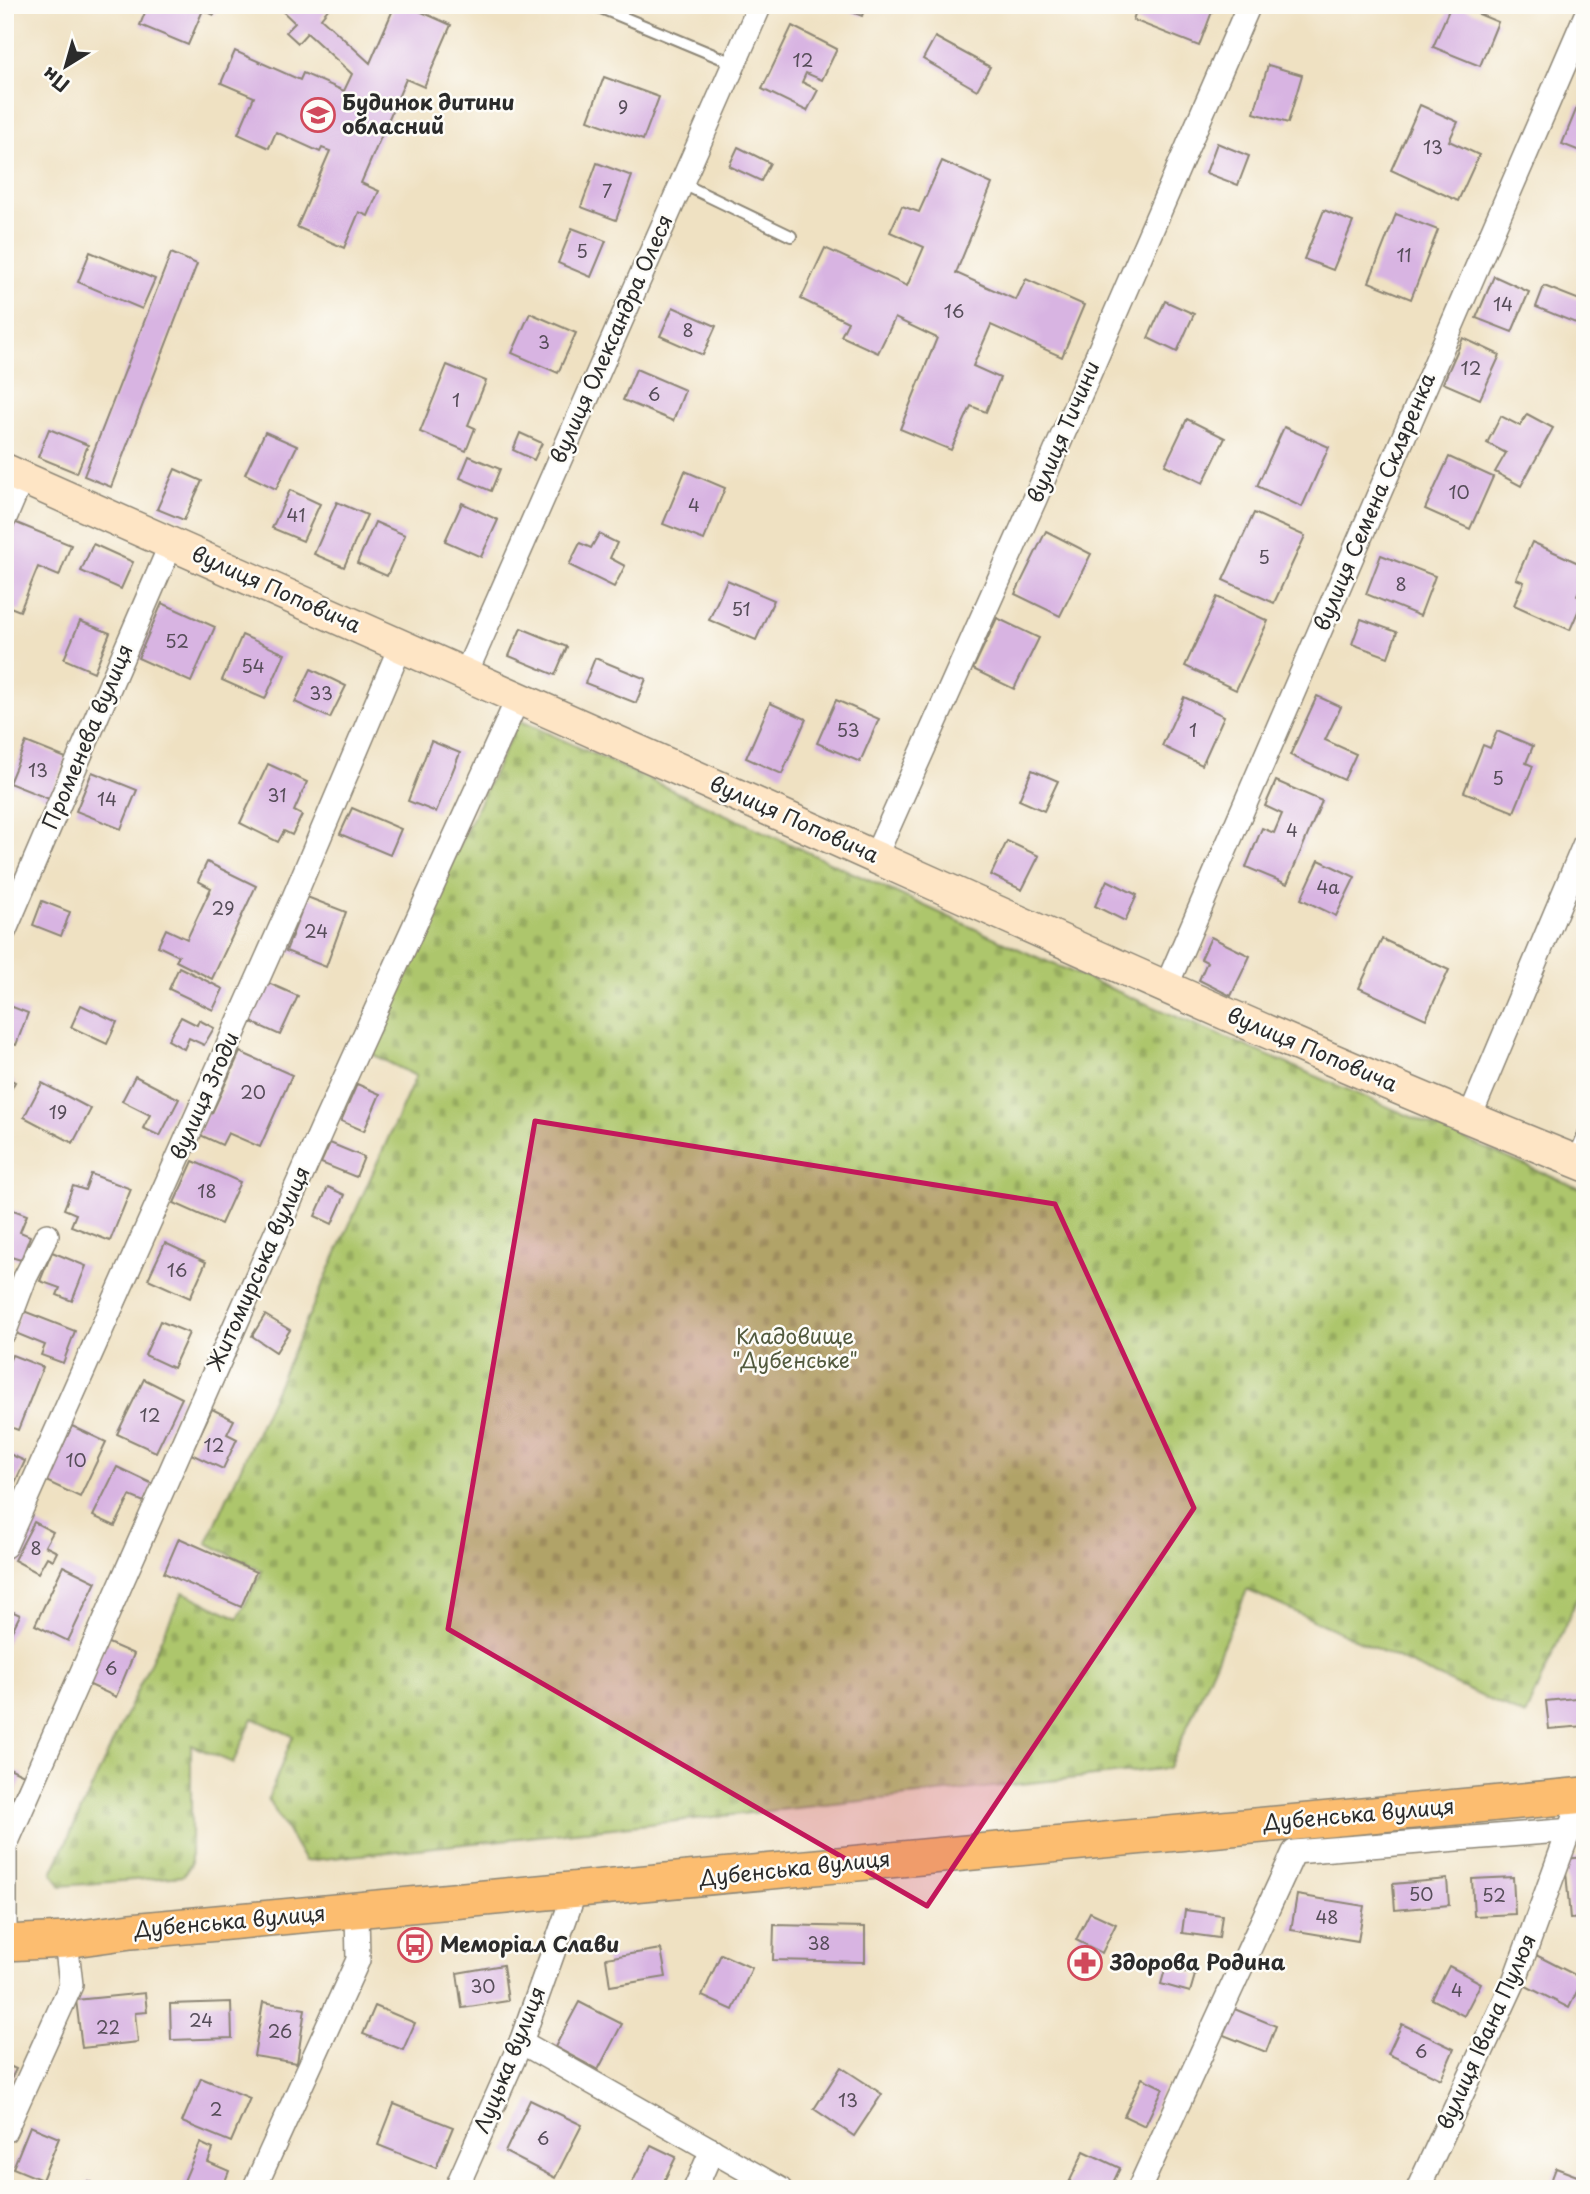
<svg xmlns="http://www.w3.org/2000/svg" width="1590" height="2194" font-family="'Playpen Sans',sans-serif">
<defs>
<pattern id="cemetery-stones" width="16" height="16" patternUnits="userSpaceOnUse" patternTransform="scale(1.75)"><rect width="16" height="16" fill="#adc66c"/><path d="M2 7V4a2 2 0 0 1 4 0v3zM10 15v-3a2 2 0 0 1 4 0v3z" fill="#95aa5e"/></pattern>
</defs>
<rect width="100%" height="100%" fill="#fdfcf7"/>
<filter id="ink" filterUnits="userSpaceOnUse"><feTurbulence type="fractalNoise" baseFrequency=".0143" numOctaves="2"/><feDisplacementMap in="SourceGraphic" scale="14" xChannelSelector="R" yChannelSelector="G"/><feConvolveMatrix kernelMatrix="1 2 1 2 8 2 1 2 1" color-interpolation-filters="sRGB"/></filter>
<filter id="wash" filterUnits="userSpaceOnUse"><feTurbulence type="fractalNoise" baseFrequency=".00686" numOctaves="4" result="noise"/><feDisplacementMap in="SourceGraphic" scale="28" xChannelSelector="R" yChannelSelector="G"/><feGaussianBlur stdDeviation="1.57" result="paint"/><feColorMatrix in="noise" values="0 0 0 0 0 0 0 0 0 0 0 0 0 0 0 0 0 1.4 0 .05"/><feComposite in="paint" operator="in"/></filter>
<g filter="url(#wash)">
<rect width="100%" height="100%" fill="#efe1c2"/>
<!-- cemetery -->
<path fill="url(#cemetery-stones)" stroke="#6c784c" stroke-width="2" d="M519,720l513,235 553,236v390l-60,135 -278,-126 -78,178 -864,93 -37,-62 25,-63 -40,-18 -20,45 -42,-18v119l-8,12 -122,10 -9,-13 131,-281 55,26 24,-47 -55,-28 209,-467 -54,-27z"/>
<g id="blocks">
<!-- building -->
<g fill="#d8b4e2">
<path d="M148,5h70l-4,10 -11,-5 -15,35 -48,-20z"/>
<path d="M276,5h51l2,3 -8,10 49,45 25,-58h11l45,20 -27,62 -18,-8 -45,104 18,8 -11,25 -9,-4 -15,36 -47,-21 33,-76 -8,-3 -2,4 -44,-20 -7,16 -31,-14 16,-37 -33,-14 14,-32 65,29 3,-7 41,18 8,-17 -45,-41 -9,10 -12,-11 9,-9z"/>
<path d="M834,5h32l-4,11z"/>
<path d="M1138,5h65l10,4 -14,37 -66,-26z"/>
<path d="M1451,5h6l41,17 -18,44 -47,-19z"/>
<path d="M792,26l45,23 -15,31 -16,-7 -4,9 16,8 -11,21 -45,-22z"/>
<path d="M935,37l55,30 -13,23 -54,-31z"/>
<path d="M1268,65l34,10 -14,48 -34,-10z"/>
<path d="M604,77l55,20 -16,43 -55,-20z"/>
<path d="M1420,105l38,17 -9,19 30,14 -21,46 -67,-31z"/>
<path d="M1578,105l7,3v45l-23,-9z"/>
<path d="M1217,143l32,13 -11,29 -32,-12z"/>
<path d="M738,147l32,16 -9,18 -32,-15z"/>
<path d="M942,161l50,23 -36,89 60,27 10,-21 58,26 -22,52 -71,-32 -18,41 27,12 -14,34 -15,-6 -20,44 -51,-21 37,-91 -42,-20 -17,35 -37,-17 7,-14 -47,-23 24,-51 82,38 17,-39 -34,-15 12,-26 17,6z"/>
<path d="M597,163l35,13 -16,44 -35,-13z"/>
<path d="M1324,210l29,12 -20,48 -29,-11z"/>
<path d="M1396,214l42,16 -27,69 -42,-17z"/>
<path d="M572,228l34,13 -15,36 -33,-14z"/>
<path d="M90,252l65,27 -13,30 -64,-27z"/>
<path d="M171,253l26,11 -86,223 -27,-11z"/>
<path d="M1494,276l35,16 -17,40 -36,-14z"/>
<path d="M1544,286l41,16 -7,22 -42,-17z"/>
<path d="M1165,301l29,13 -17,38 -29,-14z"/>
<path d="M673,307l43,19 -13,29 -43,-19z"/>
<path d="M530,313l46,20 -18,40 -46,-20z"/>
<path d="M1463,338l37,17 -20,44 -37,-16z"/>
<path d="M447,365l39,16 -18,44 7,3 -9,23 -46,-19z"/>
<path d="M636,369l49,21 -12,31 -50,-21z"/>
<path d="M1527,414l26,14 -32,58 -26,-14 11,-19 -19,-10 14,-27 19,10z"/>
<path d="M1187,419l38,19 -22,45 -38,-18z"/>
<path d="M1284,427l45,20 -27,60 -45,-21z"/>
<path d="M49,429l39,16 -11,28 -39,-16z"/>
<path d="M265,432l32,14 -21,43 -31,-15z"/>
<path d="M520,433l22,10 -8,17 -21,-10z"/>
<path d="M469,456l31,13 -9,22 -31,-13z"/>
<path d="M1449,457l44,20 -23,52 -45,-20z"/>
<path d="M175,469l27,12 -18,39 -27,-11z"/>
<path d="M685,471l40,17 -21,52 -41,-16z"/>
<path d="M290,490l30,14 -17,37 -31,-13z"/>
<path d="M337,502l30,13 -23,52 -30,-13z"/>
<path d="M462,503l36,17 -17,37 -36,-16z"/>
<path d="M1254,513l51,23 -31,67 -51,-23z"/>
<path d="M14,522l57,23 -12,31 -21,-9 -18,44 -15,-6v-62z"/>
<path d="M375,522l30,13 -18,41 -30,-13z"/>
<path d="M1046,531l45,23 -31,62 -45,-22z"/>
<path d="M599,534l18,9 -7,15 15,8 -11,21 -45,-22 11,-22 11,5z"/>
<path d="M1532,542l53,24v11l-8,18 7,3 -14,32 -56,-25 10,-23 -8,-3z"/>
<path d="M93,544l40,18 -12,27 -40,-18z"/>
<path d="M1381,555l54,21 -15,40 -54,-22z"/>
<path d="M727,580l47,20 -18,40 -47,-20z"/>
<path d="M1217,597l51,24 -32,69 -51,-24z"/>
<path d="M162,603l53,24 -24,55 -53,-24z"/>
<path d="M997,618l42,20 -25,51 -41,-20z"/>
<path d="M1361,619l36,13 -9,25 -36,-13z"/>
<path d="M80,621l30,12 -16,39 -30,-13z"/>
<path d="M521,628l46,19 -12,28 -46,-19z"/>
<path d="M242,635l43,19 -20,45 -43,-19z"/>
<path d="M595,658l51,21 -10,24 -51,-20z"/>
<path d="M311,669l35,17 -16,32 -35,-16z"/>
<path d="M1317,696l24,11 -16,33 31,14 -12,26 -54,-25z"/>
<path d="M1184,697l40,19 -22,49 -40,-19z"/>
<path d="M836,700l43,19 -19,43 -43,-19z"/>
<path d="M770,703l36,16 -24,55 -36,-16z"/>
<path d="M1497,731l36,15 -7,17 7,3 -19,46 -50,-20 19,-47 7,3z"/>
<path d="M431,741l29,12 -24,59 -28,-11z"/>
<path d="M26,742l40,16 -17,41 -40,-16z"/>
<path d="M268,764l39,18 -13,29 8,4 -10,20 -8,-4 -6,11 -38,-19z"/>
<path d="M1032,770l26,11 -14,30 -25,-11z"/>
<path d="M92,772l45,18 -16,39 -45,-18z"/>
<path d="M1276,781l46,20 -35,83 -41,-17 16,-39 12,5 8,-19 -17,-8z"/>
<path d="M352,808l49,21 -11,26 -50,-21z"/>
<path d="M1007,841l32,15 -17,34 -31,-15z"/>
<path d="M1319,860l36,17 -19,39 -35,-17z"/>
<path d="M207,862l49,24 -44,93 -36,-18 3,-5 -21,-10 8,-17 21,10 24,-51 -13,-7z"/>
<path d="M1107,880l30,15 -12,26 -30,-15z"/>
<path d="M307,897l39,15 -20,55 -40,-16z"/>
<path d="M42,901l28,11 -9,24 -28,-11z"/>
<path d="M1211,937l39,19 -19,40 -32,-16 8,-18 -6,-3z"/>
<path d="M1382,939l67,31 -23,49 -67,-31z"/>
<path d="M179,967l44,22 -10,21 -44,-21z"/>
<path d="M266,982l32,14 -18,39 -31,-14z"/>
<path d="M5,1004l23,9 -12,32 -11,-4z"/>
<path d="M81,1005l36,17 -10,22 -36,-17z"/>
<path d="M181,1017l16,8 2,-5 15,8 -10,17 -15,-7 -5,11 -16,-9z"/>
<path d="M240,1052l52,23 -32,72 -32,-14 -6,12 -24,-11 10,-23 4,2z"/>
<path d="M135,1076l44,23 -19,37 -17,-8 7,-13 -28,-14z"/>
<path d="M5,1077l10,5 -10,19z"/>
<path d="M42,1083l49,26 -18,34 -49,-26z"/>
<path d="M357,1084l23,10 -16,37 -23,-10z"/>
<path d="M330,1143l34,14 -8,20 -35,-14z"/>
<path d="M193,1161l47,21 -19,42 -47,-21z"/>
<path d="M91,1174l40,15 -21,52 -39,-15 5,-12 -12,-5 9,-23 12,4z"/>
<path d="M328,1187l17,8 -13,29 -17,-8z"/>
<path d="M5,1207l22,8 -7,17 10,4 -9,24 -10,-3 -5,15z"/>
<path d="M165,1243l41,19 -16,36 -42,-19z"/>
<path d="M52,1252l34,14 -14,35 -15,-6 3,-7 -20,-7z"/>
<path d="M21,1310l54,21 -12,32 -22,-8 4,-10 -32,-13z"/>
<path d="M265,1315l25,15 -14,22 -24,-16z"/>
<path d="M160,1321l29,12 -16,35 -28,-13z"/>
<path d="M12,1355l31,12 -25,63 -13,-5v-55z"/>
<path d="M144,1379l38,19 -26,54 -39,-18z"/>
<path d="M212,1409l22,11 -7,14 10,5 -14,30 -32,-15z"/>
<path d="M72,1426l34,16 -26,55 -34,-16z"/>
<path d="M5,1452l20,9 -13,28 -7,-3z"/>
<path d="M117,1467l36,17 -9,18 -14,-6 -15,30 -22,-10z"/>
<path d="M34,1522l19,10 -8,14 12,6 -4,8 -6,-3 -9,16 -24,-13z"/>
<path d="M179,1538l77,34 -15,35 -77,-34z"/>
<path d="M63,1566l33,16 -28,59 -33,-16z"/>
<path d="M5,1608l15,7 -15,30z"/>
<path d="M106,1642l28,12 -18,43 -28,-13z"/>
<path d="M1585,1697v29l-36,3 -3,-28z"/>
<path d="M5,1766l19,9 -19,39z"/>
<path d="M1585,1857v61l-15,1 -5,-60z"/>
<path d="M1513,1877l2,37 -41,2 -2,-37z"/>
<path d="M1447,1879l2,26 -54,5 -2,-26z"/>
<path d="M1297,1895l67,11 -6,35 -67,-11z"/>
<path d="M1185,1910l37,5 -3,23 -37,-5z"/>
<path d="M1090,1912l26,12 -14,29 -26,-13z"/>
<path d="M774,1925l91,2v35l-92,-2z"/>
<path d="M661,1949l5,28 -56,9 -4,-28z"/>
<path d="M721,1954l31,14 -19,42 -31,-14z"/>
<path d="M1536,1955l47,24 -14,29 -47,-24z"/>
<path d="M503,1965l5,36 -46,7 -5,-35z"/>
<path d="M1166,1966l29,9 -5,17 -29,-8z"/>
<path d="M1449,1966l32,17 -17,33 -32,-17z"/>
<path d="M145,1993l2,19 -12,1 3,29 -56,6 -6,-48z"/>
<path d="M231,2002l1,36 -61,2 -1,-36z"/>
<path d="M263,2002l42,7 -8,54 -43,-7z"/>
<path d="M579,2002l43,22 -24,46 -43,-23z"/>
<path d="M375,2006l40,17 -12,27 -40,-16z"/>
<path d="M1232,2008l44,18 -10,26 -45,-18z"/>
<path d="M1402,2024l52,25 -13,30 -53,-25z"/>
<path d="M5,2064l11,5 -11,22z"/>
<path d="M841,2067l41,27 -28,42 -40,-27z"/>
<path d="M201,2078l49,20 -19,44 -49,-20z"/>
<path d="M1142,2078l21,10 -18,38 -21,-10z"/>
<path d="M530,2100l52,25 -27,53 -50,-26z"/>
<path d="M394,2104l59,23 -17,41 -58,-23z"/>
<path d="M30,2126l29,12 -17,42 -29,-12z"/>
<path d="M200,2143l13,6 -5,13 21,9 -7,18 -41,-1z"/>
<path d="M651,2145l25,12 -16,32h-28l-2,-2z"/>
<path d="M1084,2151l36,17 -10,21h-44z"/>
<path d="M1556,2168l29,11 -1,10h-36z"/>
<path d="M88,2181l16,8h-20z"/>
</g>
</g>
</g>
<g filter="url(#ink)">
<use href="#blocks" fill-opacity="0" stroke="#8d8676" stroke-width="2"/>
<g fill="none" stroke-linecap="round" stroke-linejoin="round">
<!-- lane casing -->
<g stroke="#8d8676" stroke-width="14">
<g id="lane">
<path d="M601,8l132,55"/>
<path d="M681,183l110,53"/>
<path d="M1573,1158l12,-27"/>
</g>
</g>
<!-- street casing -->
<g stroke="#8d8676" stroke-width="26">
<g id="street">
<path d="M5,518l17,-40"/>
<path d="M466,673l294,-668"/>
<path d="M875,857l160,-358 214,-494"/>
<path d="M5,930l166,-386"/>
<path d="M1166,987l419,-970"/>
<path d="M1469,1119l116,-276"/>
<path d="M5,1331l20,-53 22,-43"/>
<path d="M5,1546l287,-644 109,-257"/>
<path d="M5,1843v100"/>
<path d="M6,1844l319,-722 194,-426"/>
<path d="M521,2042l259,147"/>
<path d="M5,2131l66,-146 -5,-45"/>
<path d="M254,2189l104,-229 -1,-49"/>
<path d="M456,2189l65,-147 54,-151"/>
<path d="M695,2189l17,-39"/>
<path d="M1139,2189l155,-337 291,-23"/>
<path d="M1418,2189l97,-210 59,-162"/>
</g>
</g>
<!-- secondary casing -->
<g stroke="#8d8676" stroke-width="35">
<path id="secondary" d="M5,470c249,110 498,219 745,331 277,124 553,251 835,364"/>
</g>
<!-- primary casing -->
<g stroke="#8d8676" stroke-width="38">
<path id="primary" d="M5,1943l61,-3 65,-9 1454,-136"/>
</g>
<!-- lane -->
<use href="#lane" stroke="#fff" stroke-width="10"/>
<!-- street -->
<use href="#street" stroke="#fff" stroke-width="23"/>
<!-- secondary -->
<use href="#secondary" stroke="#fee5c5" stroke-width="32"/>
<!-- primary -->
<use href="#primary" stroke="#fcbd6f" stroke-width="35"/>
</g>
</g>
<!-- marked area -->
<path fill="#c2185b" fill-opacity="0.2" stroke="#c2185b" stroke-width="5" stroke-linejoin="round" d="M535,1121l520,83 139,304 -267,398 -479,-277z"/>
<!-- icons -->
<defs>
<g id="school-ring" transform="scale(1.75)"><circle r="9.5" fill="#fdfcf7" stroke="#d1495b" stroke-width="1.5"/><path d="M0-5L7-2L0 1L-7-2ZM-4 1L0 2.5L4 1V4Q0 6-4 4Z" fill="#d1495b"/></g>
<g id="bus-ring" transform="scale(1.75)"><circle r="9.5" fill="#fdfcf7" stroke="#d1495b" stroke-width="1.5"/><path d="M-5-6H5V4H4V6H2V4H-2V6H-4V4H-5ZM-3.5-4V0h7V-4ZM-3.5 1.2v1.5H-2V1.2ZM2 1.2v1.5H3.5V1.2Z" fill="#d1495b"/></g>
<g id="pharmacy-ring" transform="scale(1.75)"><circle r="9.5" fill="#fdfcf7" stroke="#d1495b" stroke-width="1.5"/><path d="M-2-6h4v4h4v4h-4v4h-4v-4h-4v-4h4Z" fill="#d1495b"/></g>
</defs>
<g fill-rule="evenodd">
<use href="#school-ring" x="318" y="115"/>
<use href="#bus-ring" x="415" y="1945"/>
<use href="#pharmacy-ring" x="1085" y="1963"/>
</g>
<g text-anchor="middle" stroke-width="5" stroke-linejoin="round" paint-order="stroke">
<!-- number labels -->
<g font-size="18" fill="#564d59">
<text x="803" y="67">12</text>
<text x="623" y="114">9</text>
<text x="1433" y="154">13</text>
<text x="607" y="198">7</text>
<text x="582" y="258">5</text>
<text x="1404" y="262">11</text>
<text x="1503" y="311">14</text>
<text x="954" y="318">16</text>
<text x="688" y="337">8</text>
<text x="544" y="349">3</text>
<text x="1471" y="375">12</text>
<text x="654" y="401">6</text>
<text x="456" y="407">1</text>
<text x="1459" y="499">10</text>
<text x="694" y="512">4</text>
<text x="296" y="522">41</text>
<text x="1264" y="564">5</text>
<text x="1401" y="591">8</text>
<text x="741" y="616">51</text>
<text x="177" y="648">52</text>
<text x="253" y="673">54</text>
<text x="321" y="700">33</text>
<text x="848" y="737">53</text>
<text x="1193" y="737">1</text>
<text x="38" y="777">13</text>
<text x="1498" y="785">5</text>
<text x="277" y="802">31</text>
<text x="107" y="806">14</text>
<text x="1292" y="837">4</text>
<text x="1328" y="894">4а</text>
<text x="223" y="915">29</text>
<text x="316" y="938">24</text>
<text x="253" y="1099">20</text>
<text x="58" y="1119">19</text>
<text x="207" y="1198">18</text>
<text x="177" y="1277">16</text>
<text x="150" y="1422">12</text>
<text x="214" y="1452">12</text>
<text x="76" y="1467">10</text>
<text x="36" y="1555">8</text>
<text x="111" y="1675">6</text>
<text x="1421" y="1901">50</text>
<text x="1494" y="1902">52</text>
<text x="1327" y="1924">48</text>
<text x="819" y="1950">38</text>
<text x="483" y="1993">30</text>
<text x="1457" y="1997">4</text>
<text x="201" y="2027">24</text>
<text x="108" y="2034">22</text>
<text x="280" y="2038">26</text>
<text x="1421" y="2058">6</text>
<text x="848" y="2107">13</text>
<text x="216" y="2116">2</text>
<text x="543" y="2145">6</text>
</g>
<!-- poi labels -->
<g font-size="21" font-weight="bold" fill="#2b2b2b" stroke="#fdfcf7" text-anchor="start">
<text x="342" y="110">Будинок дитини<tspan x="342" dy="24">обласний</tspan></text>
<text x="440" y="1952">Меморіал Слави</text>
<text x="1110" y="1970">Здорова Родина</text>
</g>
<!-- street labels -->
<g font-size="21" fill="#2b2b2b" stroke="#fdfcf7">
<text transform="translate(612 339) rotate(-66)" y="7">вулиця Олександра Олеся</text>
<text transform="translate(1064 432) rotate(-67)" y="7">вулиця Тичини</text>
<text transform="translate(1375 502) rotate(-67)" y="7">вулиця Семена Скляренка</text>
<text transform="translate(276 590) rotate(24)" y="7">вулиця Поповича</text>
<text transform="translate(88 737) rotate(-67)" y="7">Променева вулиця</text>
<text transform="translate(794 820) rotate(24)" y="7">вулиця Поповича</text>
<text transform="translate(1312 1050) rotate(23)" y="7">вулиця Поповича</text>
<text transform="translate(205 1096) rotate(-66)" y="7">вулиця Згоди</text>
<text transform="translate(259 1269) rotate(-66)" y="7">Житомирська вулиця</text>
<text transform="translate(1359 1815) rotate(-5)" y="7">Дубенська вулиця</text>
<text transform="translate(795 1869) rotate(-6)" y="7">Дубенська вулиця</text>
<text transform="translate(230 1922) rotate(-5)" y="7">Дубенська вулиця</text>
<text transform="translate(1487 2032) rotate(-66)" y="7">вулиця Івана Пулюя</text>
<text transform="translate(510 2060) rotate(-68)" y="7">Луцька вулиця</text>
</g>
<!-- park labels -->
<g font-size="21" fill="#525a3e" stroke="#fdfcf7">
<text x="795" y="1344">Кладовище<tspan x="795" dy="24">"Дубенське"</tspan></text>
</g>
</g>
<!-- margin -->
<rect width="1590" height="2194" fill="none" stroke="#fdfcf7" stroke-width="28"/>
<!-- north arrow -->
<g transform="translate(66 66) rotate(217)" stroke="#fdfcf7" stroke-width="5" paint-order="stroke">
<path d="M0-5L12 26L0 18L-12 26Z" fill="#2b2b2b"/>
<text y="-10" font-size="19" font-weight="bold" text-anchor="middle" fill="#2b2b2b">Пн</text>
</g>
</svg>
